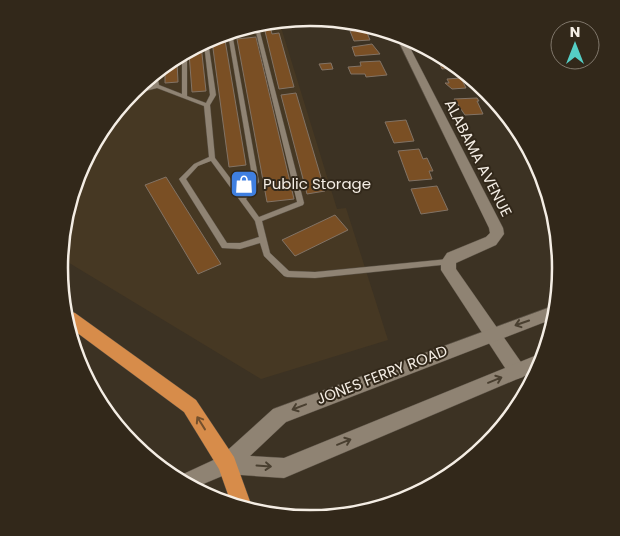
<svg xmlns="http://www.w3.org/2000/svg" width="620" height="536" font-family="Poppins,sans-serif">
<rect width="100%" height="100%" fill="#3c3223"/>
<!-- built -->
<path fill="#463823" d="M280,24l57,185 9,-1 42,132 -127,39 -200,-121 18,-86 54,-81 81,-55z"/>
<!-- building -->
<g fill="#7a4f24" stroke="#827365">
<path d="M270,26l2,8 7,-1 15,54 -15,2 -15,-62z"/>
<path d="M366,30l4,10 -16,1 -4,-10z"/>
<path d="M256,37l38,162 -27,3 -30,-163z"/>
<path d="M225,40l21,125 -17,2 -17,-126z"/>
<path d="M372,44l8,10 -25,2 -3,-9z"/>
<path d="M201,45l5,46 -14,1 -3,-39z"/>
<path d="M433,57h3l17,11 -11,1 -4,-9 -3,1z"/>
<path d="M380,61l7,14 -21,2 -1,-3h-14l-3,-7 13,-1 -1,-4z"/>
<path d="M177,62l1,20 -13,1v-13z"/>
<path d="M331,63l2,6 -11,1 -3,-6z"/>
<path d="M461,78l5,10 -14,1 -7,-6h4l-2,-4z"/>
<path d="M296,93l29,98 -18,3 -26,-99z"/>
<path d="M477,98l2,3h-2l6,13 -18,1 -11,-16z"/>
<path d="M406,120l8,21 -20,2 -9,-21z"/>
<path d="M419,149l4,10 4,-1 6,13h-4l3,8 -23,2 -11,-30z"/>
<path d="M166,177l55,87 -23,10 -53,-89z"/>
<path d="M437,186l11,24 -27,4 -10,-25z"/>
<path d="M335,215l13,15 -53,26 -13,-16z"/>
</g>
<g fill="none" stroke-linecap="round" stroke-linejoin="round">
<!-- lane casing -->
<g stroke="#595044" stroke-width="1">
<path id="lane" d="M255,28h4l45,175 -1,2 -41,16 8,32 19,18 26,1 133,-13 3,1 1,2 -1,2 -136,14 -28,-1 -3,-1 -20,-20 -4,-13 -20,6 -18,-1 -43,-69 15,-15 15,-7 -5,-51 -47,-18 -27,7 2,-3 22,-7 -1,-7 4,-3 2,10 23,9v-36l3,-2 2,1v39l19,7 4,-8 -6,-51 4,-3 8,54 -6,10 5,53 28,37 10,-13 -25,-148 4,-1 27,149 -13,17 13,18 38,-15zM211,161l44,60 4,16 -19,6h-13l-41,-64 12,-13z"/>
</g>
<!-- street casing -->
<g stroke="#595044" stroke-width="1">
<path id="street" d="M395,34l9,2 99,192 1,6 -8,11 -40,18v6l67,96 3,6 -3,6 -6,2 -6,-2 -70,-107v-8l6,-9 39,-16 4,-4 -1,-5z"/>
</g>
<!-- secondary casing -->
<g stroke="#595044" stroke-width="1">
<path id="secondary" d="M553,306l-3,14 -264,102 -36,34 34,2 258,-105 -1,11 -5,7 -252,107 -57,-4 -31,13 -17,-11 41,-19 53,-48z"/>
</g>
<!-- highway casing -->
<g stroke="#595044" stroke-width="1">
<path id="highway" d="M68,311l7,2 121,87 38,57 18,50 -21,-4 -12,-34 -35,-57 -112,-83z"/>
</g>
<!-- lane -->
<use href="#lane" fill="#8f8373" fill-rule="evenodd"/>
<!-- street -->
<use href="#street" fill="#8f8373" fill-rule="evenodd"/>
<!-- secondary -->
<use href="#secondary" fill="#8f8373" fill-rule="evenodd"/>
<!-- highway -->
<use href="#highway" fill="#d78c4a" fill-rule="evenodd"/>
</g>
<!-- one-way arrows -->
<defs><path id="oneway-shaft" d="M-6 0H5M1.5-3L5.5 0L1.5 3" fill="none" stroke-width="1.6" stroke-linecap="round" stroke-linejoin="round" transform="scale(1.25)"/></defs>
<g stroke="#493f30">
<use href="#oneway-shaft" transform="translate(522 323) rotate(161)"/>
<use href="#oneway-shaft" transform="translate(495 380) rotate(-22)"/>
<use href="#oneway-shaft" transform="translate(299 407) rotate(159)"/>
<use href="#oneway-shaft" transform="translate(344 442) rotate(-22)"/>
<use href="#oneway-shaft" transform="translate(264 466) rotate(4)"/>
</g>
<use stroke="#74502d" href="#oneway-shaft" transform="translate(201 423) rotate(-122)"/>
<!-- icons -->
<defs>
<g id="shop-square" transform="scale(1.4375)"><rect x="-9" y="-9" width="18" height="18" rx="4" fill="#3f7fe0" stroke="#32281a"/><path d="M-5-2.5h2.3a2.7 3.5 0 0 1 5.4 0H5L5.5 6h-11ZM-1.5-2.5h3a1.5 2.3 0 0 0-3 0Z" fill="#fff"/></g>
</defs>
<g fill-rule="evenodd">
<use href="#shop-square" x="244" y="184"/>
</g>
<g text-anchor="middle" stroke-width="4" stroke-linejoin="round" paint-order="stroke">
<!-- street labels -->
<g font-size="15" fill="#f4ede4" stroke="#32281a">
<text transform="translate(478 158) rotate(63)" y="5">ALABAMA AVENUE</text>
<text transform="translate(382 375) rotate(-21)" y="5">JONES FERRY ROAD</text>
</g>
<!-- poi labels -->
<g font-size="15" fill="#f4ede4" stroke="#32281a" text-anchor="start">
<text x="263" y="189">Public Storage</text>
</g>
</g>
<!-- crop -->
<path d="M0 0H620V536H0ZM68 268a242 242 0 1 1 484 0a242 242 0 1 1-484 0Z" fill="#32281a" fill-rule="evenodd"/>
<path fill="none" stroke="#f4ede4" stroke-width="2.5" d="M68 268a242 242 0 1 1 484 0a242 242 0 1 1-484 0Z"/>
<!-- north arrow -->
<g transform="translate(575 45)"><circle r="24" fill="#32281a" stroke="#80776b"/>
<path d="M0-4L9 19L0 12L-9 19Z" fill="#55cec5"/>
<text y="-8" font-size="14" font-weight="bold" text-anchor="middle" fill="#f4ede4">N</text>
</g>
</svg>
